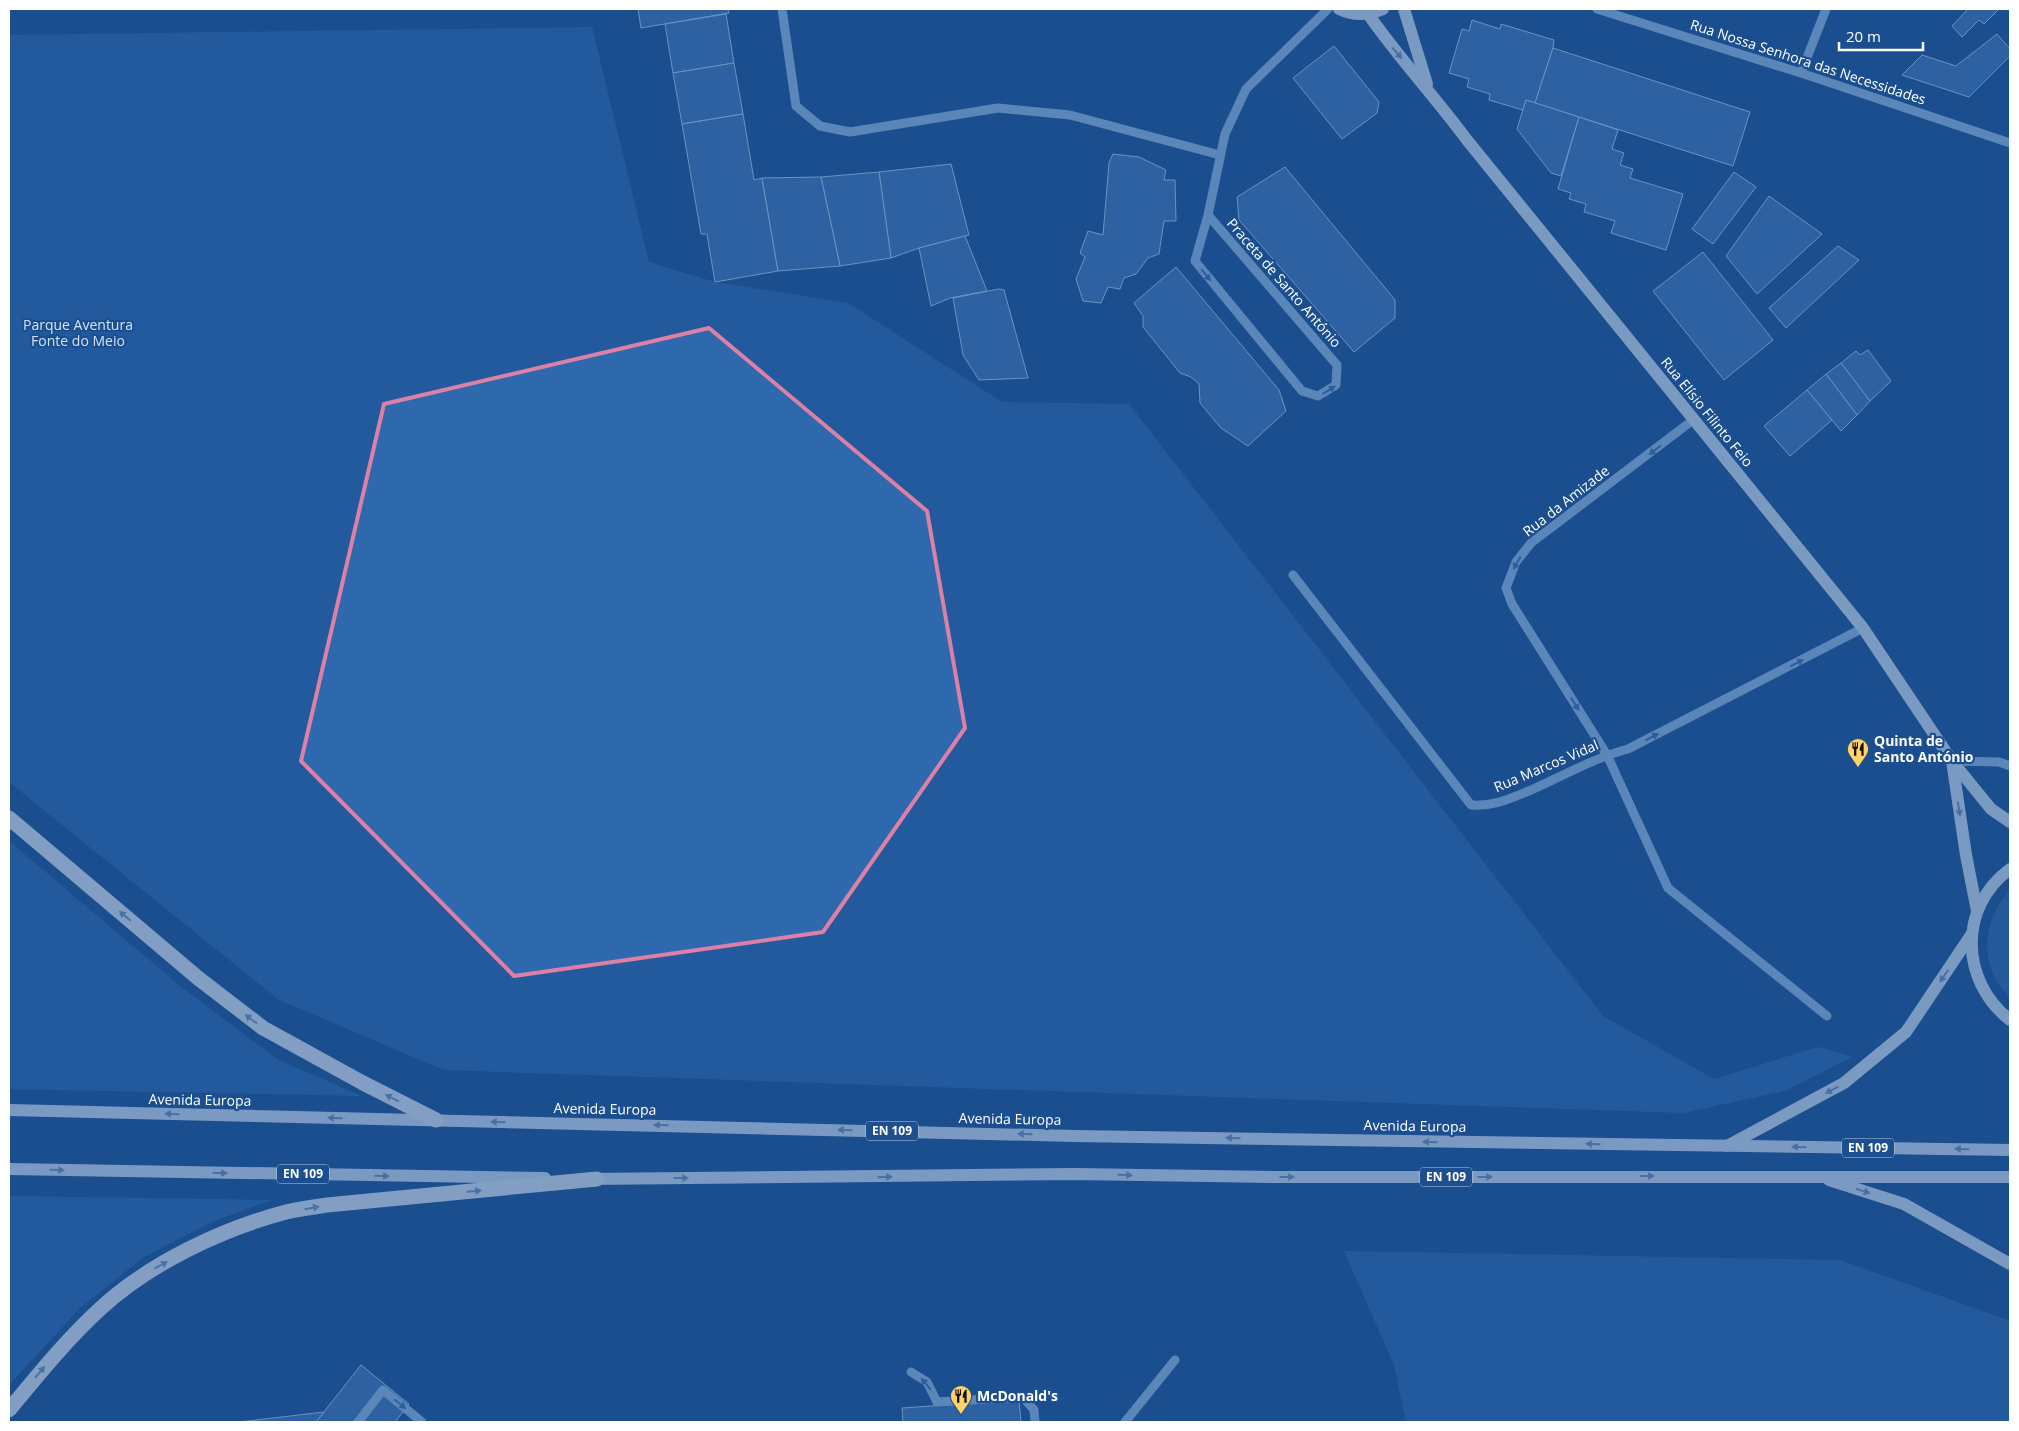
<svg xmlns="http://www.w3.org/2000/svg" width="2019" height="1431" font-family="'Open Sans',sans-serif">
<rect width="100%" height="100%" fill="#1b4f8f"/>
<!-- green -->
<g fill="#2e69ad">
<path d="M592,27l57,235 66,20 133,21 154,99 127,2 474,612 111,63 104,-32 34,10 -67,34 -102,22 -1239,-43 -165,-70 -270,-218v-747z"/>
<path d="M9,841l171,145 98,74 84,36 -353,-7z"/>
<path d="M2010,890v108c-4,-6 -11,-12 -14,-18 -17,-32 -8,-65 14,-90z"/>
<path d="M9,1196l263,4 -58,21 -70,36 -64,51 -71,77z"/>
<path d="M1344,1251l496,9 170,61v101h-604l-12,-57z"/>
</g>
<!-- building -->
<g fill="#4478b7" stroke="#cfe3fa">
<path d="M638,9h90l1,4 -88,15z"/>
<path d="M1968,9h29l1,1 -14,14 -5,-4 -17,17 -10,-11z"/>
<path d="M726,14l8,49 -61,10 -8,-49z"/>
<path d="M1472,20l28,9 1,-5 53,16 -1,8 -18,55 -9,-3 -3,10 -34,-10 1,-6 -23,-7 2,-8 -20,-6 13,-44 7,2z"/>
<path d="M1997,34l13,15v7l-41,41 -67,-22 20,-20 34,11z"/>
<path d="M1334,46l45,56 -2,11 -35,26 -49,-61z"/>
<path d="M1553,48l197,64 -17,54 -198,-63z"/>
<path d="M734,63l9,51 -61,10 -9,-51z"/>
<path d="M1526,100l53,17 -18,59 -10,-3 -34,-44z"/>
<path d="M743,114l11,66 8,-2 16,93 -63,11 -8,-48h-6l-19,-110z"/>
<path d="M1579,117l39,13 -6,19 12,4 -4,12 13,4 -3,9 53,16 -17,56 -55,-17 4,-12 -31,-9 2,-8 -17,-5 2,-6 -13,-4z"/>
<path d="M1113,154l26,3 27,13 -2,10h11l1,41h-12l-5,33 -11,4 -12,16 -12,4 -4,11 -12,-2 -7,16 -18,-2 -7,-22 9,-22 -5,-4 8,-22 15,4 6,-72z"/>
<path d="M951,164l18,71 -50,13 -28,10 -12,-86z"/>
<path d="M1285,167l110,133v18l-41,34 -115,-132 -2,-23z"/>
<path d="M879,172l12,86 -51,8 -19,-89z"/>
<path d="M1734,172l22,15 -43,57 -21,-15z"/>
<path d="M821,177l19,89 -62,5 -16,-93z"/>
<path d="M1769,196l53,38 -65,60 -31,-38z"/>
<path d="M965,236l22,55 -37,7 -19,8 -12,-58z"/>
<path d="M1838,246l21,14 -73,68 -17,-20z"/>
<path d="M1703,252l70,88 -49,40 -71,-89z"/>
<path d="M1176,267l103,123 7,21 -38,35 -27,-18 -21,-25 -1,-19 -8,-7 -11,-4 -37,-46v-11l-9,-13z"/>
<path d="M999,289l5,1 24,88 -49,2 -16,-25 -10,-57z"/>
<path d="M1868,350l23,31 -21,20 -29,-38 15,-12 4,4z"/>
<path d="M1841,363l29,38 -13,14 -31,-41z"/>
<path d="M1826,374l31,41 -16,16 -34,-41z"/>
<path d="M1807,390l25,30 -42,36 -26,-30z"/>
<path d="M361,1365l48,39 -14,18h-79z"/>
<path d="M1019,1400l2,22h-118l-1,-14z"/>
<path d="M324,1412l-8,10h-77z"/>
</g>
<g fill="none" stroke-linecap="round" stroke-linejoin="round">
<!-- minor -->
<g stroke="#a9c9ee" stroke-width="9">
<path d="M782,9l14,97 24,20 30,6 148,-24 72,7 150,40"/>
<path d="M1597,9l204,64 209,70"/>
<path d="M1801,73l25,-64"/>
<path d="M1208,215l129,150 -1,20 -18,11 -16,-5 -107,-130 13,-46 17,-81 21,-45 82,-80"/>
<path d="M1693,420l-162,123 -15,19 -10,26 6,16 95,151 61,133 159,128"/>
<path d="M1293,575l178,230c22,2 40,-7 60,-15 32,-14 63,-32 97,-41l235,-121"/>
<path d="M1952,761l47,1 11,4"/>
<path d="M911,1372l16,10 10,20 86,-5 11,13 1,12"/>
<path d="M358,1422l25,-32 39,32"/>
<path d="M1125,1422l50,-62"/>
</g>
<!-- major -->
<g stroke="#f0f6ff" stroke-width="12">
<path d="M1339,9c14,7 30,6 44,0"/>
<path d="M1404,9l23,75"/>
<path d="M1368,14c31,44 67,83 99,126l396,488 89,133 39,48 19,13"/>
<path d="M1952,761l14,94 11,56"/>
<path d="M2010,869c-52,38 -50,112 0,151"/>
<path d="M9,1110l1065,26 936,14"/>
<path d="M1727,1146l117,-63 62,-51 65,-97"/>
<path d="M9,1169l536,9"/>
<path d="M588,1179l488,-5 198,3h736"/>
<path d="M1829,1180l75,24 106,60"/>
</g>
<!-- highway -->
<g stroke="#fff" stroke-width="15">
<path d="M9,818l189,160 65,50 100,55 73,37"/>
<path d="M9,1410c29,-35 58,-71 92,-102 49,-45 121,-79 185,-96 13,-3 27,-5 41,-7l270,-26"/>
</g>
</g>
<!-- one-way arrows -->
<defs><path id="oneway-solid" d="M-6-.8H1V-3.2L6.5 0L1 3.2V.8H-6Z" transform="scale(1.25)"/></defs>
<g fill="#7b9ac1">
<use href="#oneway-solid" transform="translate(1397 53) rotate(49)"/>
<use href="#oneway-solid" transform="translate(1959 809) rotate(81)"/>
<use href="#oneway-solid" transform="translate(1944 976) rotate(124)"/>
<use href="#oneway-solid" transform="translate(1832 1090) rotate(152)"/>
<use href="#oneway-solid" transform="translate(172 1114) rotate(-179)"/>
<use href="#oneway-solid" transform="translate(335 1118) rotate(-179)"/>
<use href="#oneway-solid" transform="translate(498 1122) rotate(-179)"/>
<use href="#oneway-solid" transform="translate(661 1125) rotate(-179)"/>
<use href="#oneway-solid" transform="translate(845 1130) rotate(-179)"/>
<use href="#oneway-solid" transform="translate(1025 1134) rotate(-179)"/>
<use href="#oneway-solid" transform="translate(1233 1138) rotate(-179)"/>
<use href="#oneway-solid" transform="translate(1430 1142) rotate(-179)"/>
<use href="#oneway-solid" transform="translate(1593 1144) rotate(-179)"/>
<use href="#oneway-solid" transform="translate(1799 1147) rotate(-179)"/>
<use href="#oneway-solid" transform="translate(1962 1149) rotate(-179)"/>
<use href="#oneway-solid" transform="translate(57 1170) rotate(1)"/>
<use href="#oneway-solid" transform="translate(220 1173) rotate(1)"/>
<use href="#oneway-solid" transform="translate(1125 1175) rotate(1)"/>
<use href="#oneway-solid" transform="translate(382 1176) rotate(1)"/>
<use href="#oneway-solid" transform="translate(1647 1176)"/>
<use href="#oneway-solid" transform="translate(885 1177) rotate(-1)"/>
<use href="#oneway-solid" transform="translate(1287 1177)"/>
<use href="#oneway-solid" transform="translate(1485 1177)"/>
<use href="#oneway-solid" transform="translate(681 1178)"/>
<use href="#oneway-solid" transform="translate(1863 1191) rotate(18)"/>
</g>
<g fill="#4674ac">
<use href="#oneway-solid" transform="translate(1206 275) rotate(51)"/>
<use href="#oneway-solid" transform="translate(1329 390) rotate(-31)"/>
<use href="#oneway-solid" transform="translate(1655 450) rotate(143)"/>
<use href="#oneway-solid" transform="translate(1517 563) rotate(119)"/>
<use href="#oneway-solid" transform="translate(1797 663) rotate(-27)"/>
<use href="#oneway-solid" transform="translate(1575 704) rotate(58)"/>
<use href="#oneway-solid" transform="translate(1652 737) rotate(-27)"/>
<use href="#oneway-solid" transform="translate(926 1384) rotate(-130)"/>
<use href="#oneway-solid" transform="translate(400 1404) rotate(40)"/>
</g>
<g fill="#829ec1">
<use href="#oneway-solid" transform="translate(125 916) rotate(-140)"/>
<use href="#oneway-solid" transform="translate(251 1019) rotate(-143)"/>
<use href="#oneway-solid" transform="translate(392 1098) rotate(-153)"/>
<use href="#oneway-solid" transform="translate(474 1191) rotate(-5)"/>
<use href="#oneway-solid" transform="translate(312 1208) rotate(-10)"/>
<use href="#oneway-solid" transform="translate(161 1265) rotate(-28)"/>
<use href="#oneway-solid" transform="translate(40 1372) rotate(-50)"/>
</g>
<!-- marked area -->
<path d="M0 0H2019V1431H0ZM709,328l218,183 38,217 -142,204 -309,44 -213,-215 83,-357z" fill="#1b4f8f" fill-opacity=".55" fill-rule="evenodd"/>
<path fill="none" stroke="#dd80a5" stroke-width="4" stroke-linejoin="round" d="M709,328l218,183 38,217 -142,204 -309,44 -213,-215 83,-357z"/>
<!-- icons -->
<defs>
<g id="restaurant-pin" transform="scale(1.125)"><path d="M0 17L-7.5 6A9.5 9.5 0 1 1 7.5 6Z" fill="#ffd166" stroke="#1b4f8f"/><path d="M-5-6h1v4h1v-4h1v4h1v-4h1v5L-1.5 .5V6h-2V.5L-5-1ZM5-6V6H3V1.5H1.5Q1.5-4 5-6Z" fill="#111"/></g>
</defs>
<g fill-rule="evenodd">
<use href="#restaurant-pin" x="1858" y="749"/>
<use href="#restaurant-pin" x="961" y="1396"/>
</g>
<g text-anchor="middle" stroke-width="4.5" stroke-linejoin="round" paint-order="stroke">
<!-- shield labels -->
<g fill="#1b4f8f" stroke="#bbcadd" stroke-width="1">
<rect x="866" y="1121.5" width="52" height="19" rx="4"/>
<rect x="1842" y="1138.5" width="52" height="19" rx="4"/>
<rect x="277" y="1164.5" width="52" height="19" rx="4"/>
<rect x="1420" y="1167.5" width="52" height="19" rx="4"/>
</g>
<g font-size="12" font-weight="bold" fill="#fff">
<text x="892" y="1135">EN 109</text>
<text x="1868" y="1152">EN 109</text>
<text x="303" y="1178">EN 109</text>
<text x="1446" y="1181">EN 109</text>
</g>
<!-- street labels -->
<g font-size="14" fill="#fff" stroke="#1b4f8f">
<text transform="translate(1808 62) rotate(18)" y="5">Rua Nossa Senhora das Necessidades</text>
<text transform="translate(1284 283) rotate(49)" y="5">Praceta de Santo António</text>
<text transform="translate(1707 412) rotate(51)" y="5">Rua Elísio Filinto Feio</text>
<text transform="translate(1566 501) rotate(-38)" y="5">Rua da Amizade</text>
<text transform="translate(1546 766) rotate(-23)" y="5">Rua Marcos Vidal</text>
<text transform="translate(200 1100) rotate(1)" y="5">Avenida Europa</text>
<text transform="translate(605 1109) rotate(1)" y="5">Avenida Europa</text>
<text transform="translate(1010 1119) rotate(1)" y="5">Avenida Europa</text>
<text transform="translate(1415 1126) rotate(1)" y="5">Avenida Europa</text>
</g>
<!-- park labels -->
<g font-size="14" fill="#cfe3fa" stroke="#1b4f8f">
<text x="78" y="330">Parque Aventura<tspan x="78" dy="16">Fonte do Meio</tspan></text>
</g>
<!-- poi labels -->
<g font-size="14" font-weight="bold" fill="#fff" stroke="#1b4f8f" text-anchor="start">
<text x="1874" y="746">Quinta de<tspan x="1874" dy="16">Santo António</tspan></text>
<text x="977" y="1401">McDonald's</text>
</g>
</g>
<!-- border -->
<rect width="2019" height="1431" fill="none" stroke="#ffffff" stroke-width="20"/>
<!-- scale -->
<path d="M1839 42v8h84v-8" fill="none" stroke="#ffffff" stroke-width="2.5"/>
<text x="1846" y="42" font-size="15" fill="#ffffff" stroke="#1b4f8f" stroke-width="4" paint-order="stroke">20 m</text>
</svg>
